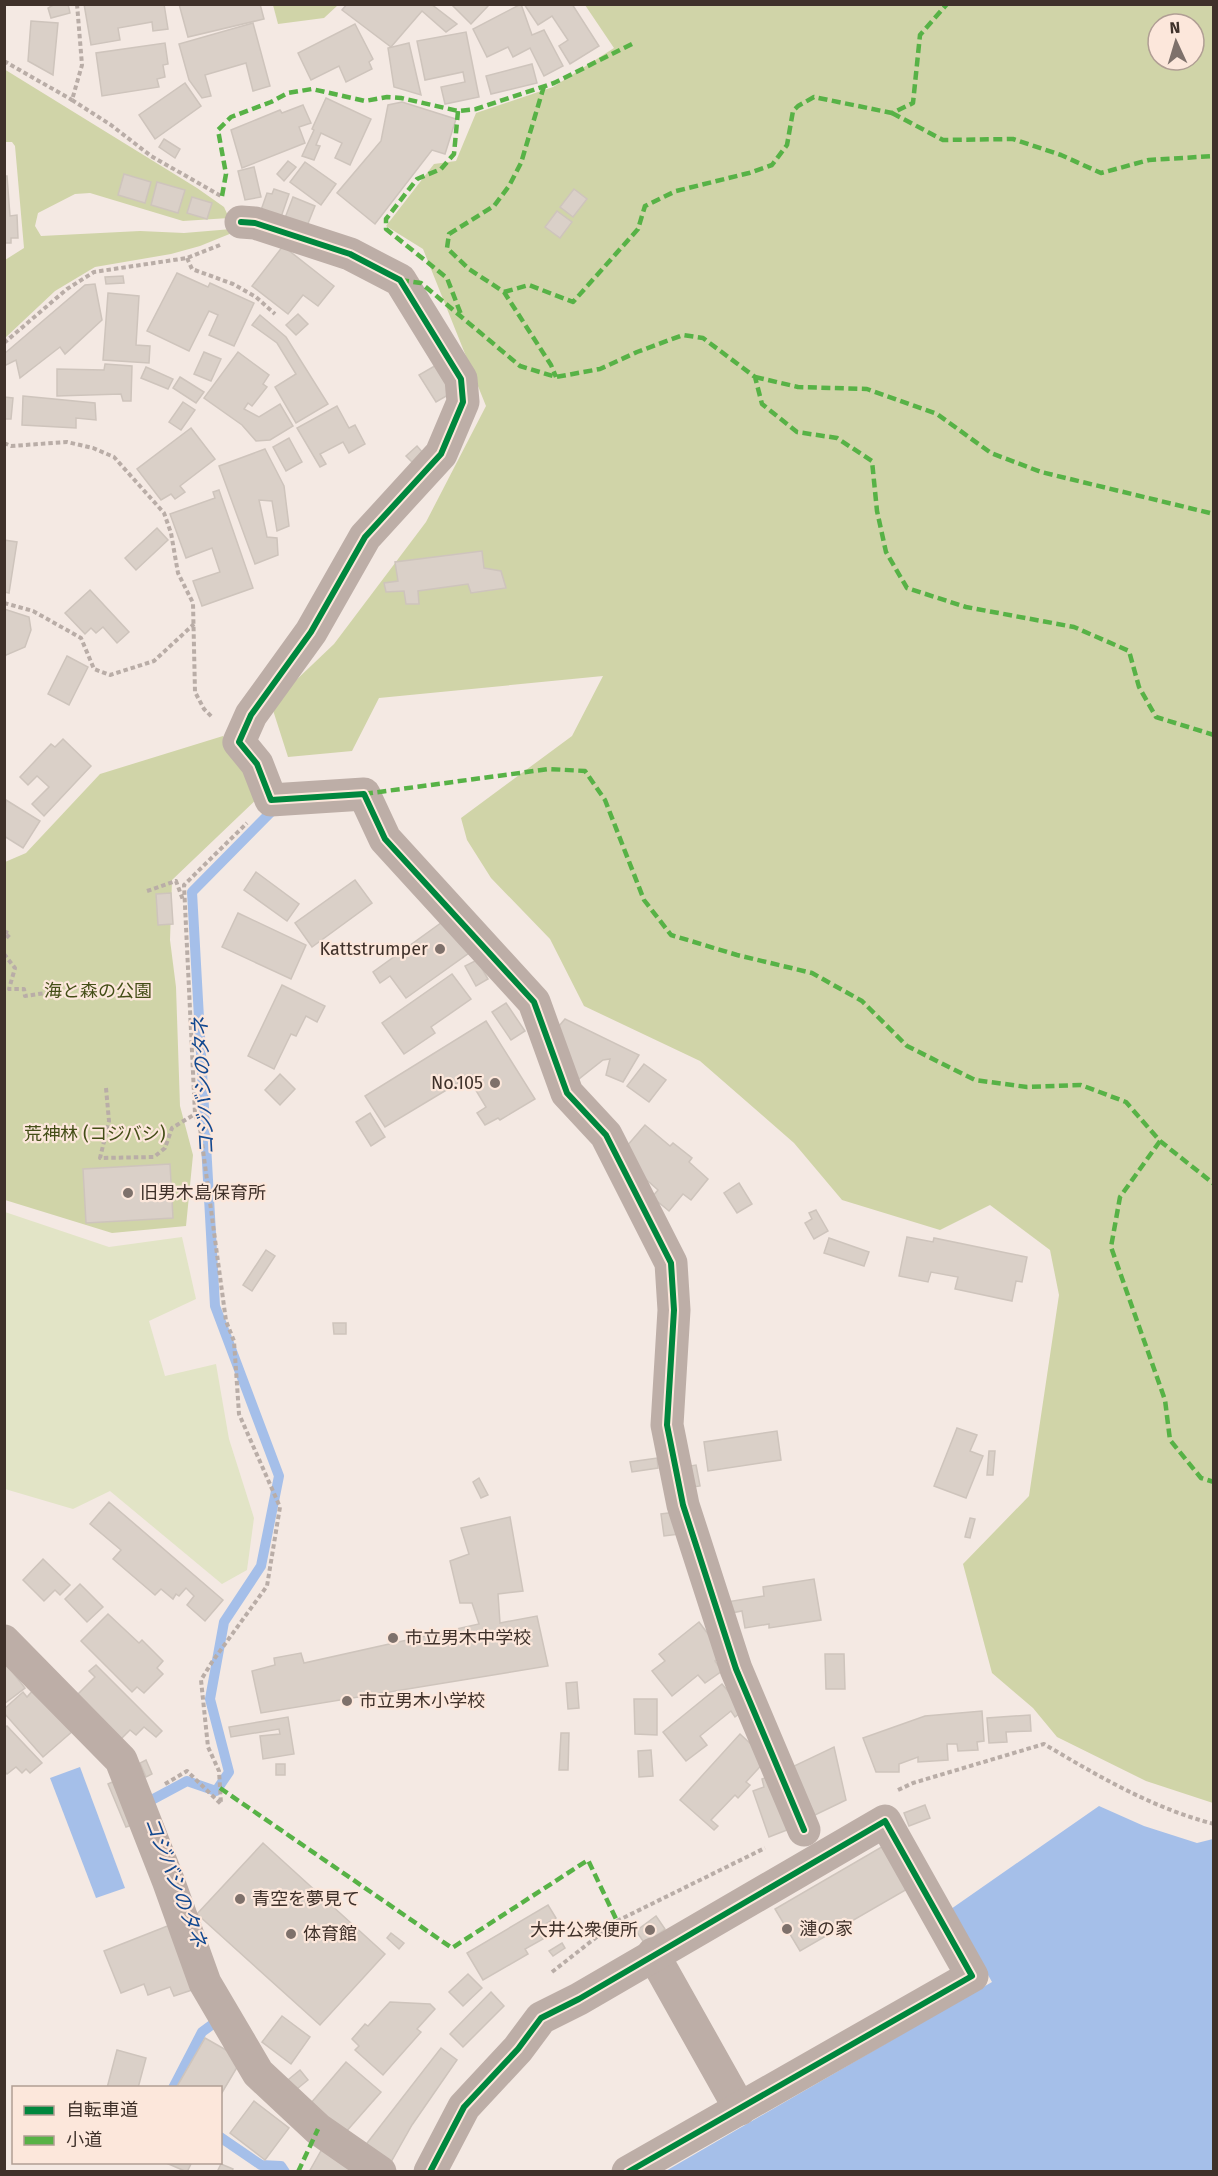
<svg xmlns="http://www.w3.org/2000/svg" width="1218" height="2176" font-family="'Fira Sans','Noto Sans JP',sans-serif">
<rect width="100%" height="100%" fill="#f4e9e3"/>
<!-- green -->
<path fill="#e2e4c6" d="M5,1212l104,35 73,-10 14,62 -47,22 16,55 51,-12 13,75 25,79 -7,52 -25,14 -112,-93 -37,18 -68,-20z"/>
<!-- forest -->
<g fill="#d0d4a8" fill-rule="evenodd">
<path d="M273,5v-1l65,1 -14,13 -46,6z"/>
<path d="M585,5h628v1798l-67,-22 -89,-44 -24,-29 -41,-35 -29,-109 66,-68 30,-201 -9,-45 -60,-45 -50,25 -98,-30 -48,-57 -94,-82 -116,-55 -34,-67 -59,-61 -24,-38 -6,-22 111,-82 31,-60 -224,22 -27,53 -64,6 -17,-53 63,-60 92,-122 60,-116 -63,-157 -37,-23 48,-62 22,-3 20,-48 77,-26 61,-39zM1158,24h36v36h-36z"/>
<path d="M4,69l193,119 27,19 5,11 -46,3 -93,-28 -15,1 -37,19 -3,13 6,10 99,-5 44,2 48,-4v4l-32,13 -29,8 -76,13 -40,24 -50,47v-78l19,-12 -9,-102 -3,-4h-7z"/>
<path d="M223,736l20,27 16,34 -87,83 -2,60 6,47 4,119 13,49 -7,71 -74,7 -107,-33v-338l21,-9 74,-79z"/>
</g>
<!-- water -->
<g fill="#a5bfe9">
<path d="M80,1767l45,121 -29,10 -46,-120z"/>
<path d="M1099,1806l45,20 53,17 16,-4v332l-549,1 328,-190 -41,-73z"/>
</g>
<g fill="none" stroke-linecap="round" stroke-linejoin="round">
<!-- stream -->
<g stroke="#a5bfe9" stroke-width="10">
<path d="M148,1808l-2,-5 41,-22 29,10 13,-19 -19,-73 14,-77 37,-56 18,-90 -64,-170 -23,-414 80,-81 -3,-7"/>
<path d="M173,2088l29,-56 19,-14"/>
<path d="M220,2137l41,28 20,1 4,6"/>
</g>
</g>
<!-- building -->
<g fill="#dad0c8" stroke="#cec4bc" stroke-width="1.5">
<path d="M55,4h13l2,9 -19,5 -3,-10z"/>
<path d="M84,4h80l4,25 -15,2 -1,-9 -34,6 2,12 -29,5z"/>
<path d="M179,4h81l4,15 -76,18z"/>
<path d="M347,4h84l26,20 -11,8 -24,-21 -31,36 -49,-37z"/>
<path d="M451,4h38v1l-18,19z"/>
<path d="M521,4l11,31 12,-5 19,36 -19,10 -14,-28 -17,9 -5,-10 -21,10 -14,-28z"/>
<path d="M524,4h48l27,42 -29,18 -11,-18 9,-6 -16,-24 -14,9z"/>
<path d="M31,21l27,2 -5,52 -25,-14z"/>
<path d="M253,23l17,63 -17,5 -7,-28 -41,12 6,21 -9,2 -13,-18 -10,-36z"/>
<path d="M355,24l18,35 -4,3 3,7 -26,13 -7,-16 -28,14 -13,-27z"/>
<path d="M466,32l13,65 -34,7 -4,-17 24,-5 -2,-10 -38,8 -8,-39z"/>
<path d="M165,43l3,21 -5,1 2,12 -8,2 2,8 -57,9 -6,-43z"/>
<path d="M409,43l12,52 -27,-8 -6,-39z"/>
<path d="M532,64l5,19 -46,11 -5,-18z"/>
<path d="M185,83l16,23 -46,33 -16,-24z"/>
<path d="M326,98l45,21 -21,46 -15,-7 7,-15 -21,-10 -5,12 4,1 -6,14 -12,-4 12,-26 -2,-1z"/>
<path d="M402,102l54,17 -11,35 -13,-4 -57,74 -38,-31 44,-52 7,-36z"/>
<path d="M303,105l8,18 -12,4 6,16 -63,25 -11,-38 49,-20 2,3z"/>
<path d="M164,139l16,10 -5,9 -16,-11z"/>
<path d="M288,161l8,6 -12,14 -7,-7z"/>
<path d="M305,162l31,22 -15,21 -31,-23z"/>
<path d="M254,167l7,30 -16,3 -7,-29z"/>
<path d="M124,174l27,8 -6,21 -27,-8z"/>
<path d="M4,176h3l3,40 7,-1 1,23h-7v5h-7z"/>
<path d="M157,182l28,8 -7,23 -27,-8z"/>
<path d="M274,189l15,5 -9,26 -20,-7 7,-20 5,1z"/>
<path d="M574,189l13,10 -14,18 -13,-10z"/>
<path d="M192,197l20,6 -5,16 -20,-6z"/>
<path d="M293,197l22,9 -8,20 -22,-8z"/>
<path d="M557,211l15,11 -12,16 -15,-11z"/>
<path d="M283,246l51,40 -16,20 -15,-11 -15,19 -36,-28z"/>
<path d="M177,273l31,14 2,-4 44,20 -20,43 -25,-11 9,-20 -9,-4 -20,40 -42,-20z"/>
<path d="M123,276l1,7 -18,1 -1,-7z"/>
<path d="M95,284l7,36 -37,34 -5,-7 -40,31 -4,-18 -12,6v-12l81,-69z"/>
<path d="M108,293l31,3 -3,49 14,1 -1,17 -46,-3z"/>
<path d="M298,314l10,10 -12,11 -10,-10z"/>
<path d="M260,315l26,22 42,67 -32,19 -21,-36 21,-13 -19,-31 -25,-18z"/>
<path d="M204,352l17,7 -10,22 -17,-7z"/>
<path d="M238,352l31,23 -6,9 4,3 -15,19 -4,-3 -4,6 15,8 21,-13 13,22 -23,14 -14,1 -14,-16 -38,-27z"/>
<path d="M105,364l27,2 -1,35h-8l-2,-7 -64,2v-27l47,1z"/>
<path d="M438,364l17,27 -19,11 -17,-27z"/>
<path d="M146,367l27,12 -5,10 -27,-11z"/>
<path d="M180,377l24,15 -8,11 -23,-15z"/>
<path d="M23,396l72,7 1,17 -20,-2v10l-54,-3z"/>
<path d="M4,397l9,1 -2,21h-7z"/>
<path d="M183,402l12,8 -14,20 -12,-8z"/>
<path d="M337,406l12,22 6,-3 10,19 -16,9 -6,-11 -23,12 6,10 -6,3 -23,-39z"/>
<path d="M191,428l24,31 -35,27 5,6 -10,7 -4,-5 -10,6 -24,-31z"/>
<path d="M289,438l13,24 -16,9 -13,-24z"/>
<path d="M417,446l6,7 -11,9 -6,-6z"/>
<path d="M265,449l19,37 5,40 -12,5 -5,-30 -13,-1 8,37 10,1 1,17 -23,9 -36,-98z"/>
<path d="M219,490l34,98 -51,18 -9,-25 27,-9 -8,-24 -26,10 -16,-44 45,-16 -2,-6z"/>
<path d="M157,528l11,12 -32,30 -11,-12z"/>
<path d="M4,540l13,2 -8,51 -5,-1z"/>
<path d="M482,551l2,17 17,3 5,17 -35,5 -3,-9 -50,7 1,13h-13l-2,-13 -18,1 -2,-9 14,-2 -3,-19z"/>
<path d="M90,590l39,42 -12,11 -14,-16 -7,6 -5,-5 -6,6 -20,-21z"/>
<path d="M4,609l25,8 2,13 -6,17 -19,8 -2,3z"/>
<path d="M67,656l21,11 -19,38 -21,-11z"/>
<path d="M63,739l28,27 -47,50 -12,-12 17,-17 -12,-11 -9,9 -8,-8 31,-33 4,3z"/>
<path d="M6,800l34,21 -17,27 -19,-12z"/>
<path d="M256,872l43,32 -12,17 -43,-31z"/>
<path d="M355,880l17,23 -60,44 -17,-24z"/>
<path d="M171,893l2,31 -15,1 -2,-31z"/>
<path d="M238,913l68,32 -15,34 -69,-32z"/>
<path d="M445,920l24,33 -63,45 -16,-22 -10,7 -7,-11z"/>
<path d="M477,960l11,19 -12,7 -11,-20z"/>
<path d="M452,974l19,25 -40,28 4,6 -31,21 -22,-31z"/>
<path d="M282,985l43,21 -8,16 -11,-6 -10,20 -5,-2 -17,35 -26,-13z"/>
<path d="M506,1003l19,28 -14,9 -19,-28z"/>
<path d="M565,1019l74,36 -16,27 -17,-7 4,-16 -7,1 -28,22 -22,-49z"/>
<path d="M486,1021l49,78 -35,21 -2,-2 -13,7 -8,-12 9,-6 -18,-30 -83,50 -20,-31z"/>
<path d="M644,1064l22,16 -17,22 -22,-16z"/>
<path d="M280,1074l15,15 -15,16 -15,-15z"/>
<path d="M370,1113l15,24 -14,9 -15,-24z"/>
<path d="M645,1125l25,21 3,-3 19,15 -3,4 19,17 -17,21 -8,-6 -14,17 -17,-14 6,-7 -26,-23 -12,-13z"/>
<path d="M170,1164l3,54 -87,5 -3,-54z"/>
<path d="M739,1183l13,21 -15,9 -13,-20z"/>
<path d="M816,1210l12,21 -14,8 -9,-16 7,-4 -3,-6z"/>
<path d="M907,1237l26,5 1,-4 93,19 -5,25 -6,-1 -4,20 -57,-12 3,-12 -27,-5 -3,10 -29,-6z"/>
<path d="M829,1238l40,14 -5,14 -40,-13z"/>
<path d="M266,1250l9,6 -23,35 -9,-6z"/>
<path d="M333,1323h13v11h-12z"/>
<path d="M957,1428l20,7 -7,16 13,5 -17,42 -32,-12z"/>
<path d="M777,1431l4,29 -73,11 -4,-29z"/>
<path d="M989,1451h6l-2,24h-6z"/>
<path d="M657,1458l1,10 -26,4 -2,-10z"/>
<path d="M696,1465l4,21 -13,2 -3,-21z"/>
<path d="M479,1478l9,17 -7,3 -8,-16z"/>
<path d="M109,1502l114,98 -18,21 -18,-16 7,-9 -8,-8 -7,8 -3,-2 -3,5 -12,-10 -6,6 -42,-36 8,-9 -31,-26z"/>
<path d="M676,1512l3,22 -15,2 -3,-22z"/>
<path d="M510,1517l13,74 -25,3 2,29 37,-7 11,50 -287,47 -9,-42 23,-6 -1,-7 27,-5 3,10 175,-39 -7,-21h-12l-10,-42 19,-7 -8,-26z"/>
<path d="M970,1518l5,1 -5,19 -5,-1z"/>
<path d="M43,1559l27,26 -10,10 -5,-5 -11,11 -21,-21z"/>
<path d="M814,1579l7,41 -52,8v-4l-24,4 -3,-17 -26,5 -2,-12 50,-8 -1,-9z"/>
<path d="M80,1584l23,23 -16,15 -22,-23z"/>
<path d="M108,1614l31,29 3,-3 21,21 -6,7 6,6 -19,19 -7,-6 -5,5 -51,-51z"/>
<path d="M699,1622l25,33 -9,6 7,10 -17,12 -7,-8 -26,21 -20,-25 13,-10 -6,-7z"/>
<path d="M825,1654h19l1,35h-19z"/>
<path d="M4,1661l21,27 -21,16z"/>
<path d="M96,1665l66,66 -6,6 -12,-10 -8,8 -6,-5 -9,9 -44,-44 18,-18 -6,-6z"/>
<path d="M577,1682l2,26 -11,1 -2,-26z"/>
<path d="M722,1684l22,26 -9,7 -4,-6 -31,25 7,9 -21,16 -23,-29z"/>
<path d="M36,1687l38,43 -31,27 -39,-44v-4l19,-17 4,5z"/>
<path d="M634,1699h23v36l-22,-1z"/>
<path d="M982,1711l2,30 -7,1 1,8 -20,1 -1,-7h-10l1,16 -30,2v-5l-19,7v8h-23l-13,-34 62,-22z"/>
<path d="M1030,1715l1,16 -25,1 1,10 -18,1 -2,-25z"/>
<path d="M288,1717l6,37 -31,5 -3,-23 20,-2 -1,-5 -48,8 -2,-10z"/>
<path d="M7,1726l35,37 -12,10 -4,-4 -4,4 -6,-6 -9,7 -3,-3v-43z"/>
<path d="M561,1733h8l-1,37h-9z"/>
<path d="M740,1734l27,25 -21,23 4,3 -12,13 -3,-3 -24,25 7,6 -4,4 -34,-30z"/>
<path d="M834,1747l12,53 -31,15 -23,-48z"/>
<path d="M651,1750l2,26 -14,1 -1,-26z"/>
<path d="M146,1760l6,14 -6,3 -6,-14z"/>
<rect x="276" y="1764" width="9" height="11"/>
<path d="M773,1775l19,53 -23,9 -16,-46 11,-4 -2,-8z"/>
<path d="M117,1780l18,44 -9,3 -18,-43z"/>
<path d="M925,1805l5,13 -21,8 -5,-13z"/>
<path d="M263,1843l122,111 -65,71 -123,-111z"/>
<path d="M885,1845l24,43 -109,63 -25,-42z"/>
<path d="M548,1905l8,13 -19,11 6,10 -18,10 3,5 -45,26 -16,-27z"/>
<path d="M656,1916l9,13 -20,15 -9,-13z"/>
<path d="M170,1925l25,64 -21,7 -4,-9 -22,8 -4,-11 -23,9 -17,-42z"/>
<path d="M391,1933l13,10 -5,6 -12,-11z"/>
<path d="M562,1943l3,5 -12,8 -4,-5z"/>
<path d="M468,1974l14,14 -19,18 -14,-14z"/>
<path d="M491,1992l13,14 -41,41 -13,-13z"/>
<path d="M390,2002l40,2 5,5 -18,20 4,3 -38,43 -28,-25 4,-4 -7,-7 13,-15 3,2z"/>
<path d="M282,2016l28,21 -19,27 -29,-22z"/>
<path d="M205,2038l37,21 -22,37v-8h-44z"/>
<path d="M441,2048l16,12 -45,65 -21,37 -27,-15z"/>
<path d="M117,2050l29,8 -8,30h-31z"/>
<path d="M346,2062l35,30 -36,41 -34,-30z"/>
<path d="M300,2070l8,10 -16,13 -9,-9z"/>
<path d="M254,2101l35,27 -24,32 -35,-27z"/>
<path d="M322,2149l39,23h-52z"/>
<path d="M164,2162h28l-5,10z"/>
<path d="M221,2164l12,5 -1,3h-15z"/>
</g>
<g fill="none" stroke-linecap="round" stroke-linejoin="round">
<!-- path -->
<g stroke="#b9ada7" stroke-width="4" stroke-dasharray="4.5 3" stroke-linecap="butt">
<path d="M77,4l5,61 -10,35 39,25 40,31 70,40"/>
<path d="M4,61l68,39"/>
<path d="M187,258l5,11 41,15 23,13 19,17"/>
<path d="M4,343l63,-54 27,-17 93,-14 33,-13"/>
<path d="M4,443l7,3 56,-4 26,6 21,9 50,56 7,20 7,40 15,30 2,89 9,17 8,8"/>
<path d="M4,603l29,8 48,27 13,31 16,6 44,-14 40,-37"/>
<path d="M147,891l29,-10 7,19"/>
<path d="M4,931l6,3 -6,6"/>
<path d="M4,954l11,14 -6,21h15l1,7 34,-5"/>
<path d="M106,1088l3,33 -9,37 54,-1 11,-9 7,-20 23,-14"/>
<path d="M165,1784l22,-13 34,33 -2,-33 -11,-24 -7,-67 11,-18 55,-76 13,-79 -41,-93 -5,-73 -8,-20 -26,-193 -5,-14 -11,-229 63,-62"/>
<path d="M898,1790l15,-7 131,-39c54,32 108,64 170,80"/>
<path d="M552,1972l65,-51 148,-73"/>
</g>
<!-- street -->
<g stroke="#bdaea7" stroke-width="33">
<path d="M241,222l14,1 95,31 50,26 61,99 2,23 -22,52 -76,83 -54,95 -60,83 -12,27 18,22 14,36 93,-6 21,45 149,163 33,91 39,42 65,128 3,47 -7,115 16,80 53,164 68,161"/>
<path d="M4,1641l117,119 47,120 37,103 53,90 60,56 62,43"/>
<path d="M653,1954l87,155"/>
<path d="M430,2172l34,-65 54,-58 23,-31 38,-19 306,-178 87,155 -344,196"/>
</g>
<!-- quiet -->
<g stroke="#57b246" stroke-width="4.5" stroke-dasharray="9 4.5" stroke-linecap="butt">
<path d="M544,86l-23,77 -12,23 -15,20 -45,28 -2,14 22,21 35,23 47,73 5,12"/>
<path d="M458,111l-4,43 -13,15 -24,10 -31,40v10l61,49 15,39"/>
<path d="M892,113l51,27 70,-1 48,16 40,18 48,-13 65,-4"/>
<path d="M222,196l4,-22 -8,-44 13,-13 40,-15 17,-9 24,-4 53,12 22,-4 14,1 57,13 18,-2 78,-26 82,-41"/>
<path d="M400,280l21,3 99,83 36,11 44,-8 37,-17 46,-17 20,3 52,39 7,27 35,28 40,6 35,23 5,50 9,41 21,36 59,19 108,20 55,24 10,36 17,30 58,18"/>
<path d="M504,292l25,-7 44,17 65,-73 7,-23 31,-15 73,-18 23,-8 15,-20 6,-34 5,-5 16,-9 78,16 21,-10 7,-68 27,-31"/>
<path d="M755,377l43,10 69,2 70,25 54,39 50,19 173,42"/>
<path d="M364,794l185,-25 36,2 20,29 39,100 27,35 66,20 75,18 50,28 45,45 68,34 52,7 54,-2 45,17 34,39 54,43"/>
<path d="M1160,1141l-40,56 -9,50 54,153 5,40 31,38 13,4"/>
<path d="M220,1788l232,160 136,-88 29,61"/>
<path d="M298,2172l20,-43"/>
</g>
<!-- cycleway casing -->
<g stroke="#fce7db" stroke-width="10">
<g id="cycleway">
<path d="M241,222l14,1 95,31 50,26 61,99 2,23 -22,52 -76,83 -54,95 -60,83 -12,27 18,22 14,36 93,-6 21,45 149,163 33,91 39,42 65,128 3,47 -7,115 16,80 53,164 68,161"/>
<path d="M430,2172l34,-65 54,-58 23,-31 38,-19 306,-178 87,155 -344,196"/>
</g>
</g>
<!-- cycleway -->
<use href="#cycleway" stroke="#00873e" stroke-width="6"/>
</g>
<!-- markers -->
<g fill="#7e716b" stroke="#fce7db" stroke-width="2">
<circle cx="440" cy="949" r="6"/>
<circle cx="495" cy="1083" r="6"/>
<circle cx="128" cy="1193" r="6"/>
<circle cx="393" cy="1638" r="6"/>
<circle cx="347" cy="1701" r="6"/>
<circle cx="240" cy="1899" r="6"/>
<circle cx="787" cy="1929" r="6"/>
<circle cx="650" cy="1930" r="6"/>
<circle cx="291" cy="1934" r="6"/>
</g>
<g text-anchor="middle" stroke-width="4.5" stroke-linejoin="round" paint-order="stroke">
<!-- poi labels -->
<g font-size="18" fill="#3f312a" stroke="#fce7db" text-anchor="start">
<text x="428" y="955" text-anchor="end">Kattstrumper</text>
<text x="483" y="1089" text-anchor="end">No.105</text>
<text x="140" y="1199">旧男木島保育所</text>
<text x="405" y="1644">市立男木中学校</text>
<text x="359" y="1707">市立男木小学校</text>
<text x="252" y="1905">青空を夢見て</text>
<text x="799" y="1935">漣の家</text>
<text x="638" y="1936" text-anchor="end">大井公衆便所</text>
<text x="303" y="1940">体育館</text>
</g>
<!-- park labels -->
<g font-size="18" fill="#444e17" stroke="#fce7db">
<text x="98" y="997">海と森の公園</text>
<text x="95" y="1140">荒神林 (コジバシ)</text>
</g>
<!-- water labels -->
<g font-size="20" font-style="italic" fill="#134990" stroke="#fce7db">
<text transform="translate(203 1086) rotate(-93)" y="7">コジバシのタネ</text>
<text transform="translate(176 1882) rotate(69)" y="7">コジバシのタネ</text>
</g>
</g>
<!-- border -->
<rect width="1218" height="2176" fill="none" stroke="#3f312a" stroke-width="12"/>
<!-- legend -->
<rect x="12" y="2086" width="210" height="78" fill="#fce7db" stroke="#b09e94" stroke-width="1.5"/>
<rect x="24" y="2106" width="30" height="9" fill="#00873e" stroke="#b09e94" stroke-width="1.5"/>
<text x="66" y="2116" font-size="18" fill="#3f312a">自転車道</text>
<rect x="24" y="2136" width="30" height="9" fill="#57b246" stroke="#b09e94" stroke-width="1.5"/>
<text x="66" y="2146" font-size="18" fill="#3f312a">小道</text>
<!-- north arrow -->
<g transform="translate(1176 42) rotate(356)"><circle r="28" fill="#fce7db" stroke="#b09e94" stroke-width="1.5"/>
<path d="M0-4.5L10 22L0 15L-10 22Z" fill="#7e716b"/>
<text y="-9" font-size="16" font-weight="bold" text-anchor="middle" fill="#3f312a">N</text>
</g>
</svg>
